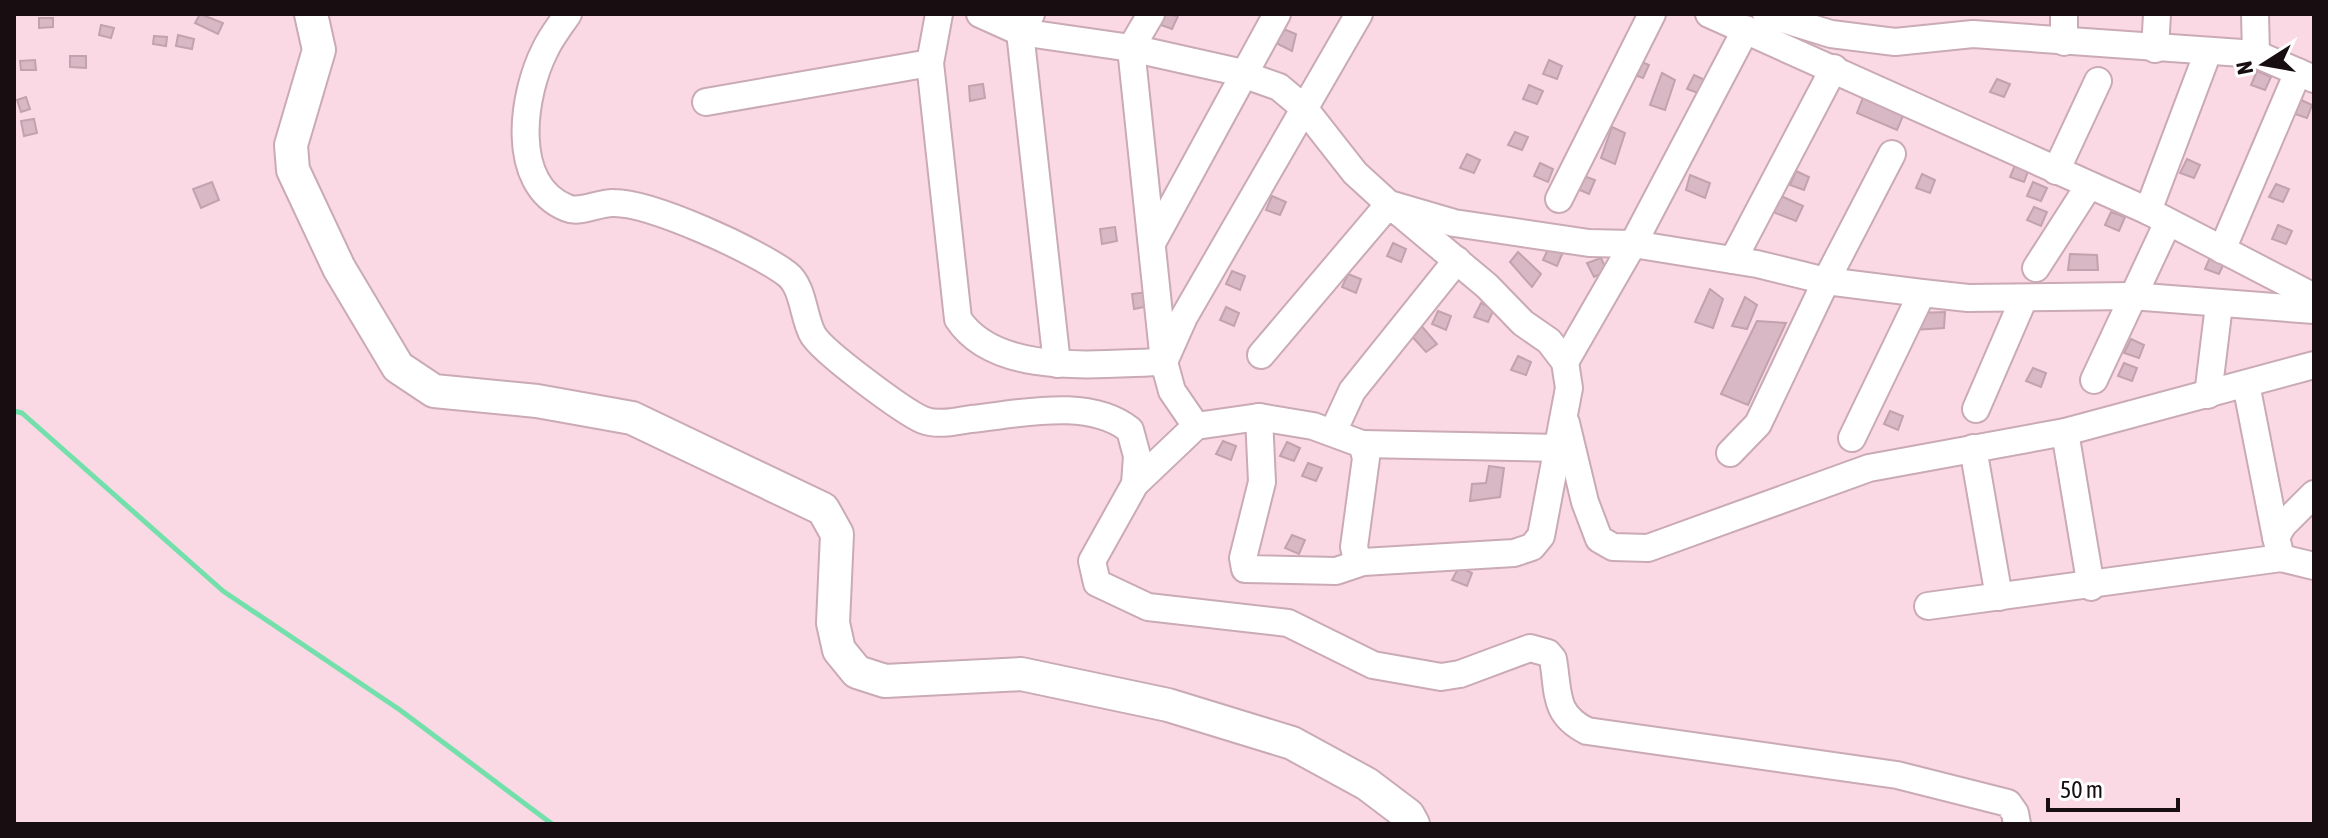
<svg xmlns="http://www.w3.org/2000/svg" width="2328" height="838" font-family="'Asap Condensed',sans-serif">
<rect width="100%" height="100%" fill="#fad9e5"/>
<g fill="none" stroke-linecap="round" stroke-linejoin="round">
<!-- stream -->
<path stroke="#73e0ab" stroke-width="5" d="M14,411l8,2 201,178 177,119 152,114"/>
</g>
<!-- building -->
<g fill="#d7b8c4" stroke="#c1a2ad" stroke-width="2">
<path d="M200,14l23,9 -5,11 -23,-11z"/>
<path d="M1163,14l15,2 -6,13 -14,-5z"/>
<path d="M39,18h14v9l-14,1z"/>
<path d="M101,25l13,3 -3,10 -12,-3z"/>
<path d="M1281,28l15,6 -4,17 -18,-9z"/>
<path d="M178,35l16,4 -2,10 -16,-3z"/>
<path d="M154,36l13,1 -1,9 -13,-2z"/>
<path d="M70,56h16v12l-16,-1z"/>
<path d="M1635,59l14,6 -6,13 -14,-5z"/>
<path d="M35,60l1,10h-15l-1,-9z"/>
<path d="M1549,60l13,6 -5,13 -14,-5z"/>
<path d="M2257,71l14,6 -6,13 -14,-5z"/>
<path d="M1662,73l13,7 -10,30 -15,-5z"/>
<path d="M1694,75l13,6 -6,13 -14,-5z"/>
<path d="M1997,79l13,5 -6,13 -14,-5z"/>
<path d="M983,84l2,14 -15,3 -1,-15z"/>
<path d="M1529,85l14,6 -6,13 -14,-5z"/>
<path d="M1864,95l41,16 -8,19 -40,-17z"/>
<path d="M26,97l4,12 -9,3 -4,-12z"/>
<path d="M2299,99l13,6 -5,13 -15,-5z"/>
<path d="M34,119l3,14 -13,3 -3,-15z"/>
<path d="M1612,127l13,6 -10,31 -14,-6z"/>
<path d="M1515,132l13,5 -6,13 -14,-5z"/>
<path d="M1467,154l13,6 -6,13 -14,-5z"/>
<path d="M2187,159l13,6 -6,13 -14,-5z"/>
<path d="M1540,163l13,6 -5,13 -14,-6z"/>
<path d="M2016,163l13,6 -5,13 -14,-5z"/>
<path d="M1796,171l13,6 -5,13 -14,-5z"/>
<path d="M1922,174l13,6 -5,13 -14,-5z"/>
<path d="M1581,175l14,5 -6,14 -14,-6z"/>
<path d="M1690,175l20,8 -5,15 -19,-8z"/>
<path d="M212,182l7,18 -18,8 -8,-19z"/>
<path d="M2033,182l14,6 -6,13 -14,-5z"/>
<path d="M2276,184l13,5 -6,13 -14,-5z"/>
<path d="M1272,196l14,6 -6,13 -14,-5z"/>
<path d="M1781,196l22,10 -7,15 -23,-9z"/>
<path d="M2034,207l13,5 -6,14 -14,-6z"/>
<path d="M2111,212l14,5 -6,14 -14,-6z"/>
<path d="M2278,225l14,6 -6,13 -14,-5z"/>
<path d="M1115,227l2,14 -15,3 -2,-15z"/>
<path d="M1393,243l13,6 -5,13 -14,-6z"/>
<path d="M1549,247l14,5 -6,14 -14,-6z"/>
<path d="M1518,252l23,22 -9,13 -22,-25z"/>
<path d="M2070,254l27,1 1,15h-30z"/>
<path d="M2211,255l14,6 -6,13 -14,-5z"/>
<path d="M1601,258l6,13 -13,6 -7,-14z"/>
<path d="M1232,271l13,5 -5,14 -14,-6z"/>
<path d="M1348,274l13,5 -5,14 -14,-6z"/>
<path d="M1710,289l13,10 -10,29 -18,-6z"/>
<path d="M1147,292l2,14 -15,3 -2,-15z"/>
<path d="M1745,297l12,8 -10,24 -15,-3z"/>
<path d="M1481,303l13,6 -6,13 -14,-5z"/>
<path d="M1226,307l13,6 -5,13 -14,-6z"/>
<path d="M1438,311l13,5 -5,14 -14,-6z"/>
<path d="M1945,312l-1,16 -30,2 3,-17z"/>
<path d="M1757,321l29,2 -38,82 -27,-11z"/>
<path d="M1418,322l19,22 -11,8 -18,-20z"/>
<path d="M2131,339l13,6 -5,13 -15,-5z"/>
<path d="M1518,356l13,6 -5,13 -15,-5z"/>
<path d="M2124,363l13,5 -5,13 -14,-5z"/>
<path d="M2033,368l13,5 -5,14 -15,-6z"/>
<path d="M1890,411l13,5 -5,14 -14,-6z"/>
<path d="M1223,441l13,5 -5,14 -15,-6z"/>
<path d="M1287,442l13,6 -6,13 -14,-5z"/>
<path d="M1308,463l14,5 -6,13 -14,-5z"/>
<path d="M1489,466l15,2 -4,29 -30,4 2,-17 14,-1z"/>
<path d="M1292,535l13,5 -6,14 -14,-6z"/>
<path d="M1459,567l13,6 -5,13 -15,-6z"/>
</g>
<g fill="none" stroke-linecap="round" stroke-linejoin="round">
<!-- minor casing -->
<g stroke="#c9aab5" stroke-width="30">
<g id="minor">
<path d="M568,14c-8,12 -17,23 -23,36 -22,43 -37,134 22,158 14,6 32,-6 47,-5 38,0 143,48 173,71 17,13 16,44 26,61 10,17 91,77 110,85 15,6 34,1 48,-1 49,-5 118,-22 159,11l7,26 -2,28"/>
<path d="M939,14l-9,49 28,256c39,59 144,44 206,43l20,-45 175,-303"/>
<path d="M980,14l40,18 111,16 103,23 45,16 25,21 51,65 34,31 65,19 135,20 44,1 124,20 69,17 96,12 46,5 163,-2 183,14"/>
<path d="M1031,14l-11,18 37,332"/>
<path d="M1151,14l-20,34 33,314 8,29 24,35"/>
<path d="M1709,14l439,197 166,86"/>
<path d="M1766,14l65,20 64,8 78,-8 283,20 58,25"/>
<path d="M2255,14l1,40"/>
<path d="M2064,42v-28"/>
<path d="M2155,49l2,-35"/>
<path d="M706,102l224,-39"/>
<path d="M2056,171l42,-90"/>
<path d="M1559,199l93,-185"/>
<path d="M2148,211l60,-159"/>
<path d="M1152,243l125,-229"/>
<path d="M2222,250l76,-178"/>
<path d="M1733,260l101,-192"/>
<path d="M2036,268l52,-81"/>
<path d="M1261,355l128,-151 98,82 36,37 26,18 16,21 4,26 -28,148 -9,11 -18,6 -151,9 -6,-3 -3,-12 12,-89 -4,-14 -49,-18 -54,-9 -63,9 -61,58 -43,77 5,22 51,24 140,16 85,42 68,12 19,-3 70,-26 18,5 5,6c6,34 0,55 34,72l310,44 111,28 7,10 2,11"/>
<path d="M1565,362l68,-118 113,-215"/>
<path d="M2094,380l74,-158"/>
<path d="M2246,384l30,153"/>
<path d="M2208,395l11,-90"/>
<path d="M1976,409l48,-111"/>
<path d="M1259,417l3,65 -19,76 2,11 91,2 27,-9"/>
<path d="M1566,423l19,79 14,37 14,8 35,1 221,-80 196,-36 249,-67"/>
<path d="M1333,432l19,-41 105,-131"/>
<path d="M2065,432l26,155"/>
<path d="M1852,438l70,-145"/>
<path d="M1362,444l196,4"/>
<path d="M1973,448l26,149"/>
<path d="M1730,453l28,-29 68,-143 66,-127"/>
<path d="M2314,494l-31,31 -7,12 5,21 33,8"/>
<path d="M1928,606l353,-48"/>
</g>
</g>
<!-- major casing -->
<g stroke="#c9aab5" stroke-width="36">
<path id="major" d="M311,14l8,36 -28,95 2,25 46,98 59,99 36,24 103,10 95,17 191,91 14,25 -4,89 6,27 18,22 28,9 136,-7 147,31 124,38 75,41 41,31 5,9"/>
</g>
<!-- minor -->
<use href="#minor" stroke="#fff" stroke-width="26"/>
<!-- major -->
<use href="#major" stroke="#fff" stroke-width="32"/>
</g>
<!-- border -->
<rect width="2328" height="838" fill="none" stroke="#180e12" stroke-width="32"/>
<!-- north arrow -->
<g transform="translate(2264 64) rotate(259)" stroke="#ffffff" stroke-width="6" paint-order="stroke">
<path d="M0-6L14 30L0 20L-14 30Z" fill="#180e12"/>
<text y="-12" font-size="22" font-weight="bold" text-anchor="middle" fill="#180e12">N</text>
</g>
<!-- scale -->
<path d="M2048 798v12h130v-12" fill="none" stroke="#180e12" stroke-width="4"/>
<text x="2060" y="798" font-size="24" fill="#180e12" stroke="#ffffff" stroke-width="6" paint-order="stroke">50 m</text>
</svg>
